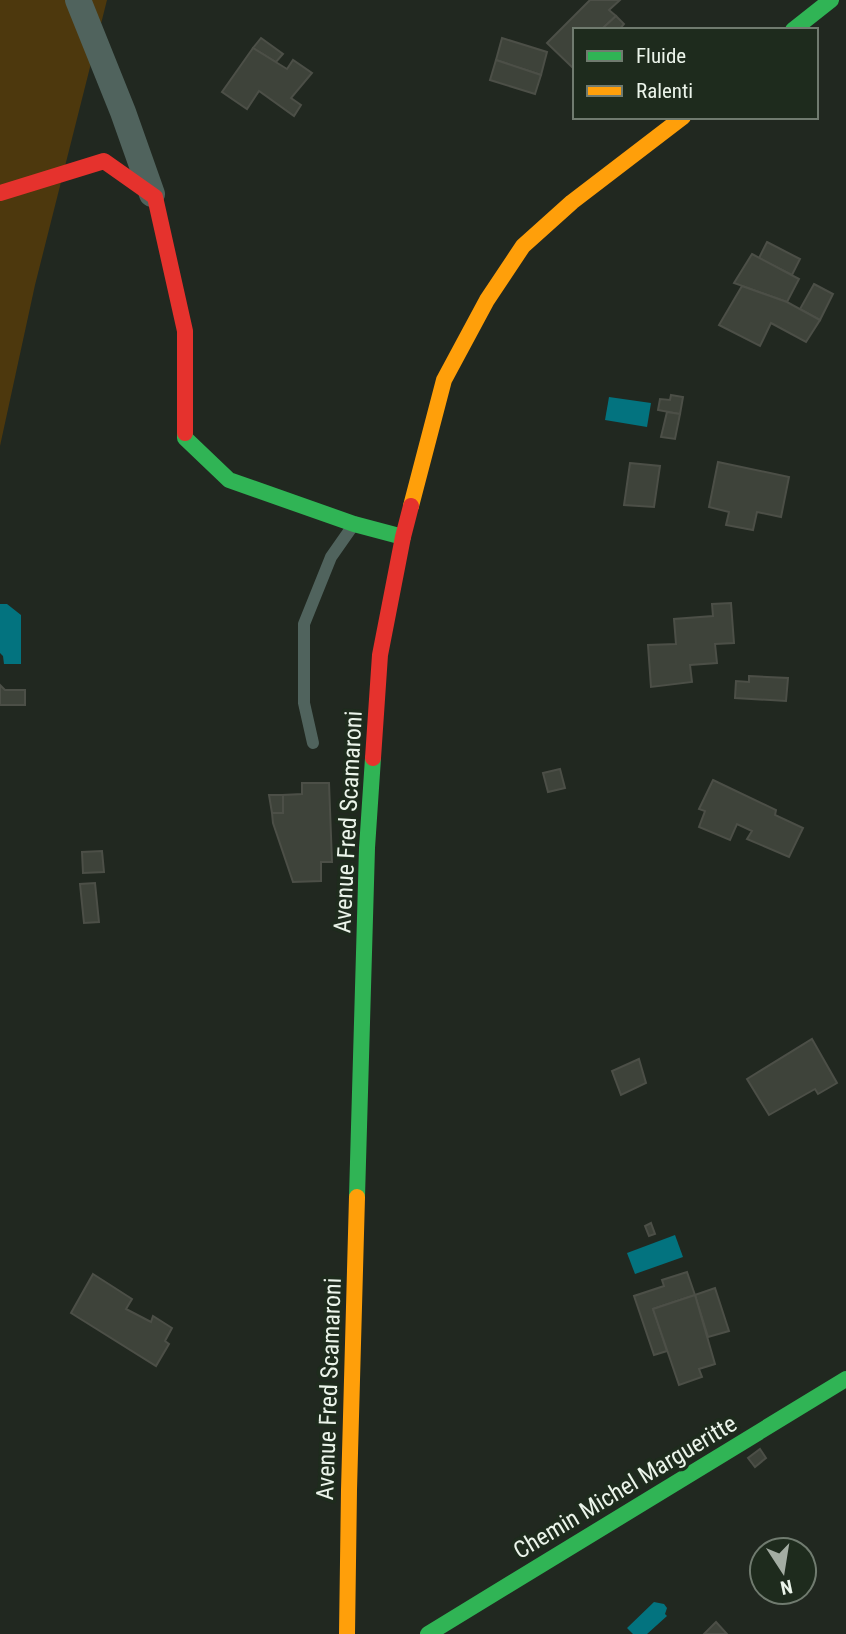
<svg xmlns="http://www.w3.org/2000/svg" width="846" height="1634" font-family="'Roboto Condensed',sans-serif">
<rect width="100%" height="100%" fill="#212820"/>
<!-- green -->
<path fill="#4d380d" d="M0,0h107l-72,285 -35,161z"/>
<!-- water -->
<g fill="#03737f">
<path d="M609,397l42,6 -4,24 -42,-7z"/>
<path d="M0,604h7l14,11v49h-17l-1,-8 -3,-3z"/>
<path d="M675,1235l8,22 -48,17 -8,-21z"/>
<path d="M654,1602l10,2 3,4 -2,6 2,2 -20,18h-14l-6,-6z"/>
</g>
<!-- building -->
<g fill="#3e433a" stroke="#4c4f47" stroke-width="2">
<path d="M590,0h30l-11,10 7,6 -12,11 3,3h-32v40l-28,-27z"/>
<path d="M616,16l8,8 -5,6h-12l-3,-3z"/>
<path d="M261,38l22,16 -7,8 -23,-14z"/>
<path d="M502,38l45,14 -6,23 -45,-15z"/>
<path d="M253,48l34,21 6,-9 19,13 -21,25 10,7 -7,11 -35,-25 -12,18 -25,-17z"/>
<path d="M496,60l45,15 -6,19 -45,-14z"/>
<path d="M767,242l33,17 -8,16 -33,-17z"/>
<path d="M752,254l47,25 -12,23 -53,-19z"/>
<path d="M814,284l19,10 -13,26 -20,-11z"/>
<path d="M742,286l45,16 33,18 -14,22 -35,-19 -11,23 -41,-21z"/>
<path d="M671,395l12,2 -3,17 -22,-4 2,-11 10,1z"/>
<path d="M667,412l13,2 -5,25 -14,-2z"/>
<path d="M718,462l71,15 -8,40 -24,-5 -4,18 -27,-5 3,-13 -20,-5z"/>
<path d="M630,463l30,3 -6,41 -30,-2z"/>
<path d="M731,603l3,40 -19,1 2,19 -27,2 2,17 -41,5 -3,-42 28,-1 -2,-25 39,-3 -1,-12z"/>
<path d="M749,676l39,2 -2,23 -51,-3 1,-17 13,1z"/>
<path d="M0,685l5,5h20v15h-25z"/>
<path d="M560,769l5,19 -17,4 -5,-19z"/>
<path d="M713,780l63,30 -1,5 28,13 -14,29 -42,-18 5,-8 -15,-7 -7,16 -31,-13 6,-16 -6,-2z"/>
<path d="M302,783h27l3,79h-11v19l-28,1 -20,-59 -1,-10h11v-18l19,-1z"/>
<path d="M269,795h14v18h-11z"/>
<path d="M102,851l2,21 -21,1 -1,-21z"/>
<path d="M95,883l4,39 -15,1 -4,-39z"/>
<path d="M812,1039l25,44 -19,11 -3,-5 -46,26 -22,-36z"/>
<path d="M639,1059l7,24 -25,12 -9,-24z"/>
<path d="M651,1223l4,11 -6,2 -4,-10z"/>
<path d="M687,1272l8,23 -42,14 14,42 -13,4 -20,-59 30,-10 -2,-6z"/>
<path d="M93,1274l39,25 -6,10 25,13 2,-6 19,12 -7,13 4,3 -13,22 -85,-53z"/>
<path d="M715,1288l14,43 -21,6 -13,-42z"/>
<path d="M695,1295l20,69 -16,5 3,8 -23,8 -26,-76z"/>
<path d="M760,1449l6,9 -11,9 -7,-9z"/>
<path d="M716,1622l11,12h-23z"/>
</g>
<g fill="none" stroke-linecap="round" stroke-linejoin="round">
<!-- lane -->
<path stroke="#50635d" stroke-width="12" d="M313,743l-9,-40v-79l27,-67 21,-30"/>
<!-- street -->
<path stroke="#50635d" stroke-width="26" d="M78,0l45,112 29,82"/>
<!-- fast -->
<g stroke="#30b455" stroke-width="16">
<path d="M793,30l38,-30"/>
<path d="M185,433v5l44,42 125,44 49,13"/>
<path d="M357,1197l10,-349 6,-90"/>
<path d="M428,1634l418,-255"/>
</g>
<!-- slow -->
<g stroke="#ff9f0a" stroke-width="16">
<path d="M411,506l33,-126 43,-80 36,-54 49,-44 111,-85"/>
<path d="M347,1634l2,-144 8,-293"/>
</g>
<!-- jam -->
<g stroke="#e5322d" stroke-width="16">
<path d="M0,193l104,-32 51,36 30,134v102"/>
<path d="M373,758l7,-103 23,-118 8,-31"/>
</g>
</g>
<g text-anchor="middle" stroke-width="7" stroke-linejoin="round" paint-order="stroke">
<!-- street labels -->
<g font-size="24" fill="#ebf4ea" stroke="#1e2b1d">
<text transform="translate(348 822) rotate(-87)" y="8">Avenue Fred Scamaroni</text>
<text transform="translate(329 1389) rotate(-88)" y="8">Avenue Fred Scamaroni</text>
<text transform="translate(625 1487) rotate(-31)" y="8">Chemin Michel Margueritte</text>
</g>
</g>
<!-- legend -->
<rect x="573" y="28" width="245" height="91" fill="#1e2b1d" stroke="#707b6f" stroke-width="2"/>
<rect x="587" y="51" width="35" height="10" fill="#30b455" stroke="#707b6f" stroke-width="2"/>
<text x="636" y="63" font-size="21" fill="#ebf4ea">Fluide</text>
<rect x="587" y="86" width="35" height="10" fill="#ff9f0a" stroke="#707b6f" stroke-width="2"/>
<text x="636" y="98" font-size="21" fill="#ebf4ea">Ralenti</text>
<!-- north arrow -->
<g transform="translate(783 1571) rotate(168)"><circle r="33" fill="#1e2b1d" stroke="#707b6f" stroke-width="2"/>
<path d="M0-5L12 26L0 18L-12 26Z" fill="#a4ada3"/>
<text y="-10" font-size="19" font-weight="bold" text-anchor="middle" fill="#ebf4ea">N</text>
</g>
</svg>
